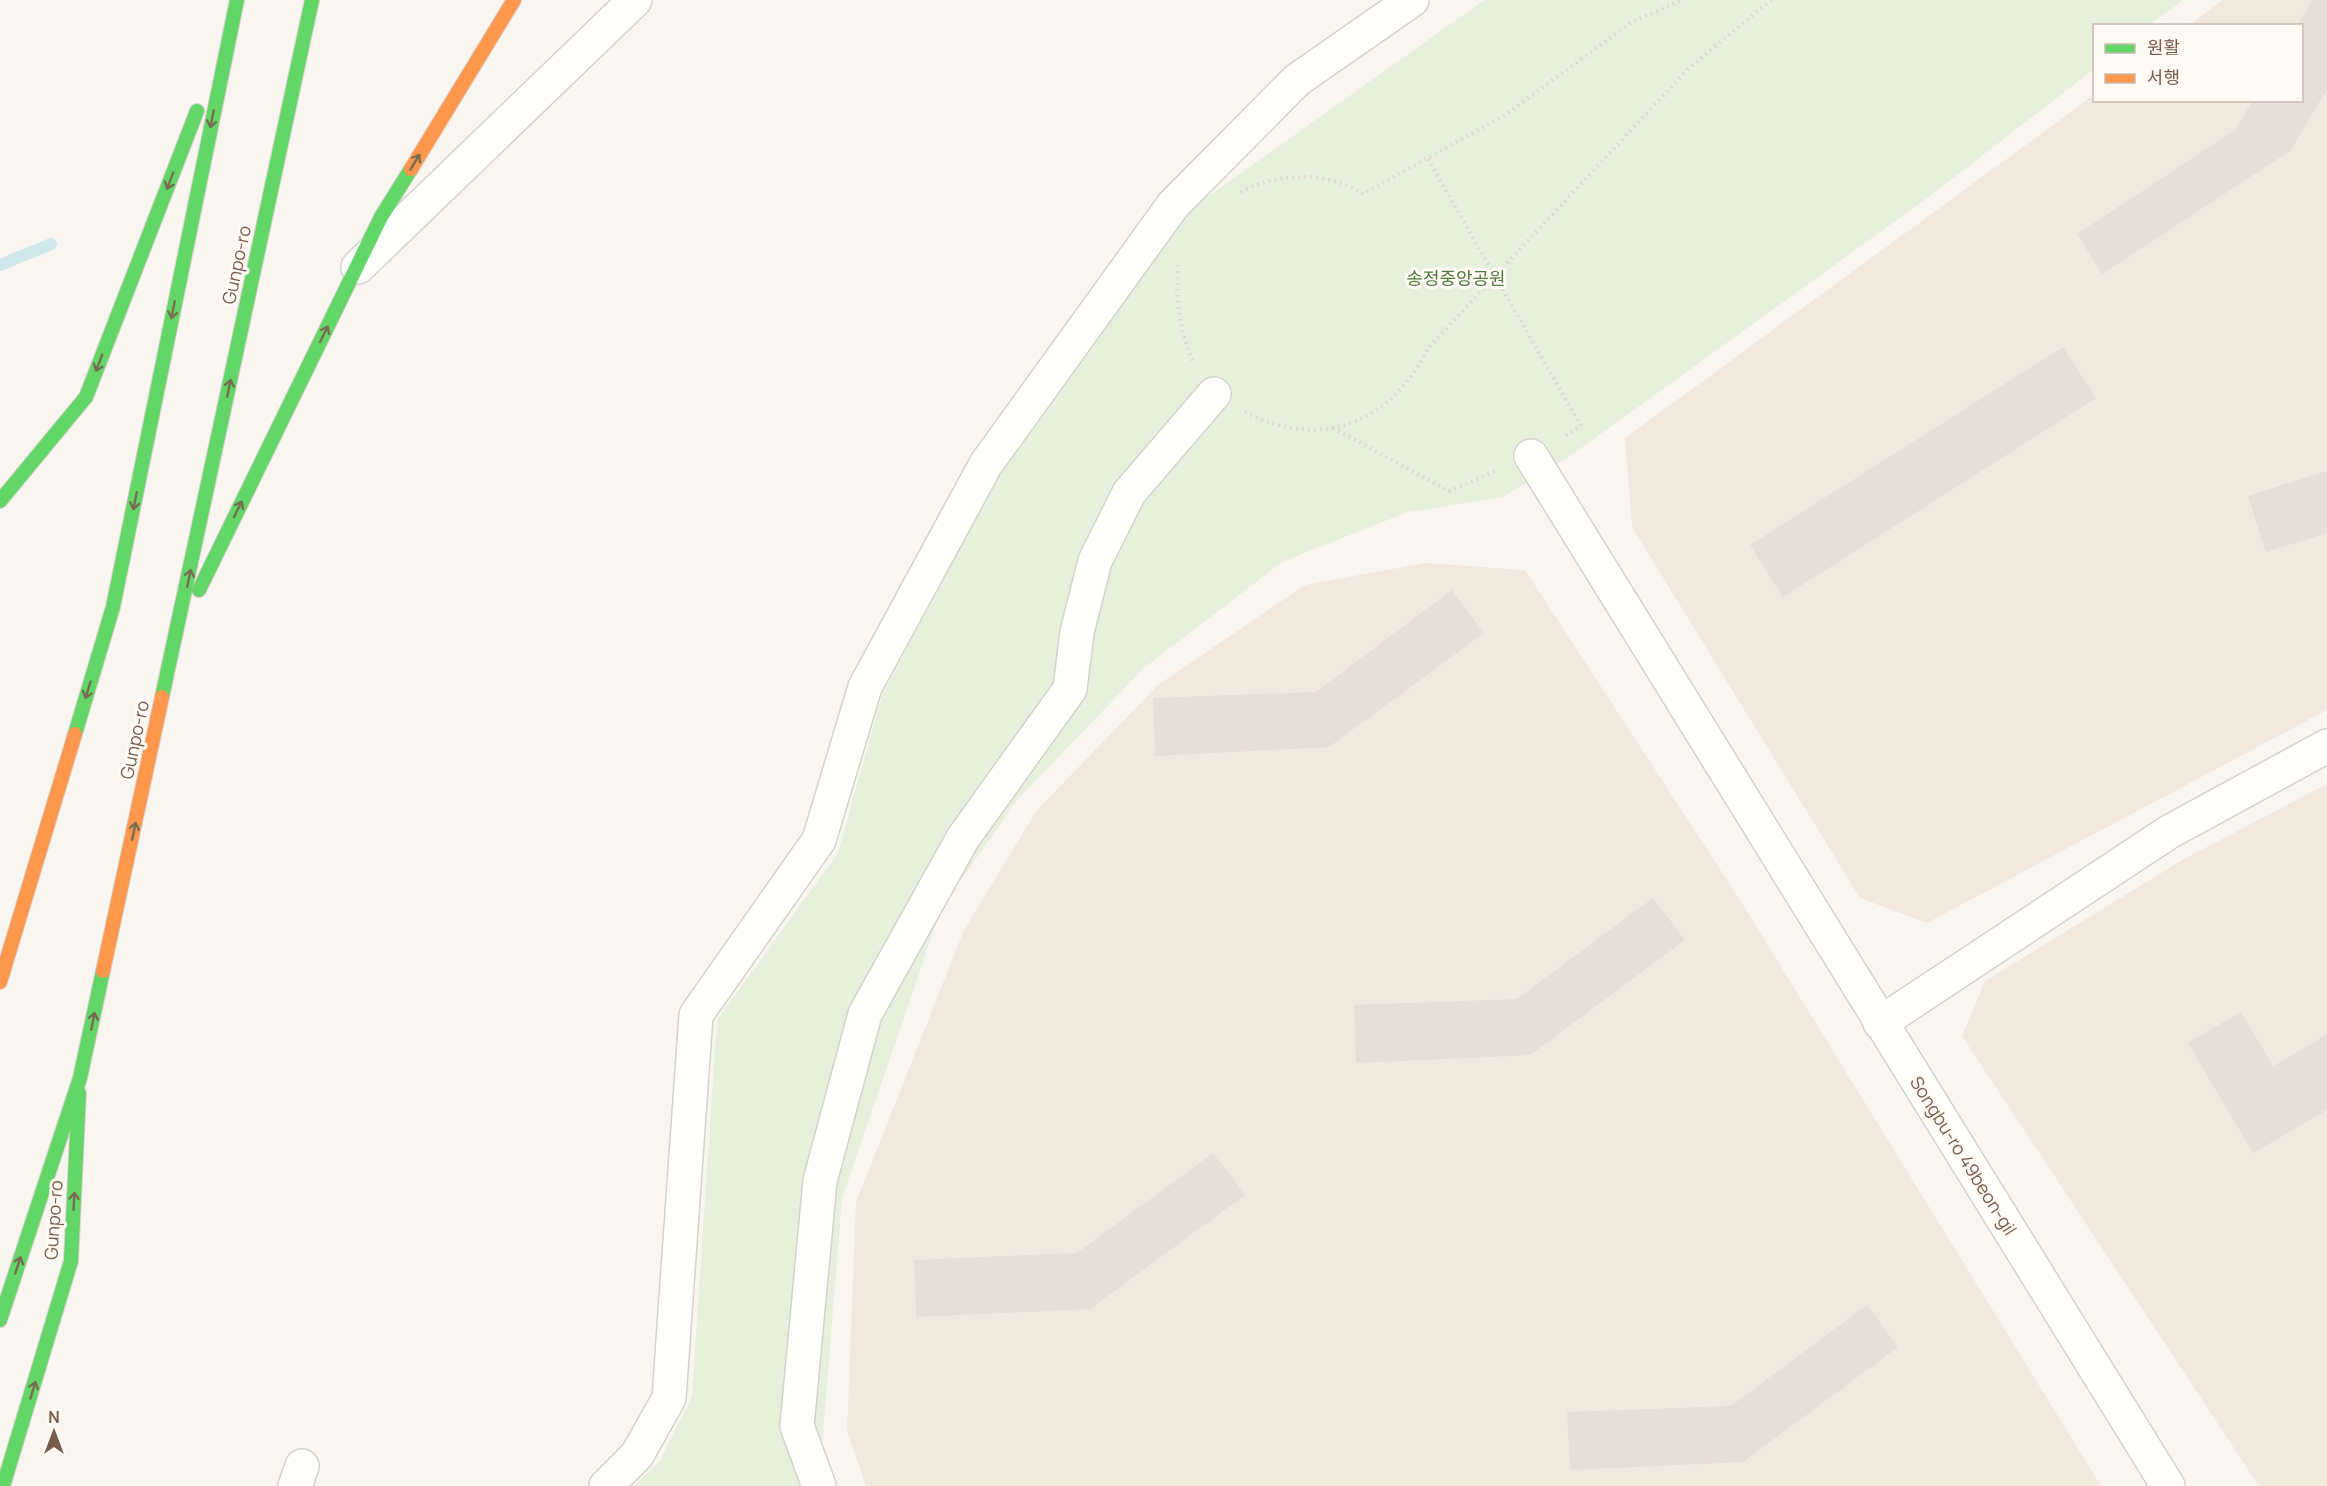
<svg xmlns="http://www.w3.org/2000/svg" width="2327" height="1486" font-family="Manrope,'Noto Sans KR',sans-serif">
<rect width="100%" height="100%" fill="#f9f5f0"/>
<!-- residential -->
<g fill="#f2e8de">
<path d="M2223,0h104v710l-400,213 -67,-25 -228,-371 -7,-89 469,-343v5h208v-74l-113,-1z"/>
<path d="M1425,563l100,7 215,330 361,586h-1235l-19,-55 9,-229 108,-272 73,-120 121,-125 147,-100z"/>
<path d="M2327,784v702h-68l-297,-450 23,-55 199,-122z"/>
</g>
<!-- green -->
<path fill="#e7f0db" d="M1484,0h699l-33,25 -56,1v43l-168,130 -353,255 -70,43 -95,15 -126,50 -138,106 -126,131 -76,108 -100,291 -20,247 16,41h-204l26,-25 32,-65 25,-376 121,-167 44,-158 115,-216 188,-266z"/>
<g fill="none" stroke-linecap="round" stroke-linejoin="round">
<!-- stream -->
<path stroke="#d0e8ea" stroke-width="12" d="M0,265l51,-21"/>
</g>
<!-- building -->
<g fill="#e6ded7">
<path d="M2313,0h14v89l-37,62 -188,123 -25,-40 158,-104 18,-30h49v-74h-5z"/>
<path d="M2063,347l33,51 -313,199 -33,-52z"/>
<path d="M2327,471v62l-61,19 -18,-56z"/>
<path d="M1452,590l32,43 -155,114 -174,9 -2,-58 163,-6z"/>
<path d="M1653,898l32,42 -155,115 -174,8 -2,-58 163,-6z"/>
<path d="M2241,1012l32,54 54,-31v75l-74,43 -65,-110z"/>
<path d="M1213,1153l32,42 -155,114 -174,8 -2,-57 163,-7z"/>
<path d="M1867,1305l31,42 -155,115 -173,8 -3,-58 164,-6z"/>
</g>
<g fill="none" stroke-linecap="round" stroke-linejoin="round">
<!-- street casing -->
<g stroke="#d7d1cb" stroke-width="36">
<g id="street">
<path d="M358,267l277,-267"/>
<path d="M1531,456l637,1030"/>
<path d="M1880,1023l289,-191 158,-86"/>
<path d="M295,1486l7,-20"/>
<path d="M606,1486l31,-31 32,-57 27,-383 123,-175 46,-153 121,-223 187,-259 124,-125 115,-80"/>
<path d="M819,1486l-22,-60 23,-245 45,-167 98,-176 107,-149 7,-57 18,-71 34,-68 85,-99"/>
</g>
</g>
<!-- fast casing -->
<g stroke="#dad1cc" stroke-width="16">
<g id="fast">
<path d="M0,501l86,-104 111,-286"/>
<path d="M199,590l182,-373 30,-48"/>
<path d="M162,697l150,-697"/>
<path d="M75,734l38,-127 124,-607"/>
<path d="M0,1320l80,-242 23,-107"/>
<path d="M3,1486l68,-225 8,-168"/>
</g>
</g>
<!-- slow casing -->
<g stroke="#dad1cc" stroke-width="16">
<g id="slow">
<path d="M411,169l103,-169"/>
<path d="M103,971l59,-274"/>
<path d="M0,982l75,-248"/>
</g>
</g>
<!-- path -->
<g stroke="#dcd5d0" stroke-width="4" stroke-dasharray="1.5 4.5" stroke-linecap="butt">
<path d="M1428,159l153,267 -18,11"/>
<path d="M1241,192c37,-20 86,-21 122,2l142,-79 127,-93 50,-22"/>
<path d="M1178,265c-3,34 2,66 15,97"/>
<path d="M1245,412c76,39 147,11 183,-64l262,-281 81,-67"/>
<path d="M1333,428l116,63 49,-21"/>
</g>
<!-- street -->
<use href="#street" stroke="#fefefd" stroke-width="33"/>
<!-- fast -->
<use href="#fast" stroke="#63d668" stroke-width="14"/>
<!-- slow -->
<use href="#slow" stroke="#ff974d" stroke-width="14"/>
</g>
<!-- one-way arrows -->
<defs><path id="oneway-shaft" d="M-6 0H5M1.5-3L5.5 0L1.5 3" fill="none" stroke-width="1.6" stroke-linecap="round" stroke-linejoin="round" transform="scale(1.5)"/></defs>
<g stroke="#776e51">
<use href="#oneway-shaft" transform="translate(212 119) rotate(101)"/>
<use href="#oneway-shaft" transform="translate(415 162) rotate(-59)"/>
<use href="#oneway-shaft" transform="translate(170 181) rotate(111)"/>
<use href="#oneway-shaft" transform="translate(173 310) rotate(101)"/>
<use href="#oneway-shaft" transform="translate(324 334) rotate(-64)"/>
<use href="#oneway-shaft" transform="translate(99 363) rotate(111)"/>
<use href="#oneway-shaft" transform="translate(229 388) rotate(-78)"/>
<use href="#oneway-shaft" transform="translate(135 501) rotate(101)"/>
<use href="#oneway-shaft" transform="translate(238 509) rotate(-64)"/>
<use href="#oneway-shaft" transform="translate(189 578) rotate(-78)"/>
<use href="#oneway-shaft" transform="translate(88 690) rotate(107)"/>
<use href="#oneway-shaft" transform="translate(134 831) rotate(-78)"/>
<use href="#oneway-shaft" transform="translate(93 1021) rotate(-78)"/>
<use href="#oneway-shaft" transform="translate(74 1201) rotate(-87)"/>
<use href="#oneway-shaft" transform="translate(18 1265) rotate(-72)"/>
<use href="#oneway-shaft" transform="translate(33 1390) rotate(-73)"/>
</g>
<g text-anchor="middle" stroke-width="6" stroke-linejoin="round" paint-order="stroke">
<!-- street labels -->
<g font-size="18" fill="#7a5c4d" stroke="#fffaf3">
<text transform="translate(237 265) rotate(-78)" y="6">Gunpo-ro</text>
<text transform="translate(135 740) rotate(-78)" y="6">Gunpo-ro</text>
<text transform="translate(1963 1156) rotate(58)" y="6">Songbu-ro 49beon-gil</text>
<text transform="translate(54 1220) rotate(-86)" y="6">Gunpo-ro</text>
</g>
<!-- park labels -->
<g font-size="18" fill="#537a41" stroke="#fffaf3">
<text x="1456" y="285">송정중앙공원</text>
</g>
</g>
<!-- legend -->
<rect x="2093" y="24" width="210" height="78" fill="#fffaf3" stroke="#cabbb1" stroke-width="1.5"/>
<rect x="2105" y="44" width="30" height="9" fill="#63d668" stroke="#cabbb1" stroke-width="1.5"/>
<text x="2147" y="54" font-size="18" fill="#7a5c4d">원활</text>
<rect x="2105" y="74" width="30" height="9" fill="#ff974d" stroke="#cabbb1" stroke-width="1.5"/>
<text x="2147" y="84" font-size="18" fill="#7a5c4d">서행</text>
<!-- north arrow -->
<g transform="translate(54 1432)" stroke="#fffaf3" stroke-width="4.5" paint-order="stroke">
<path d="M0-4.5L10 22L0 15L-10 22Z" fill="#7a5c4d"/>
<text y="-9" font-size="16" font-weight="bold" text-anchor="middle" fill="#7a5c4d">N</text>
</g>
</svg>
